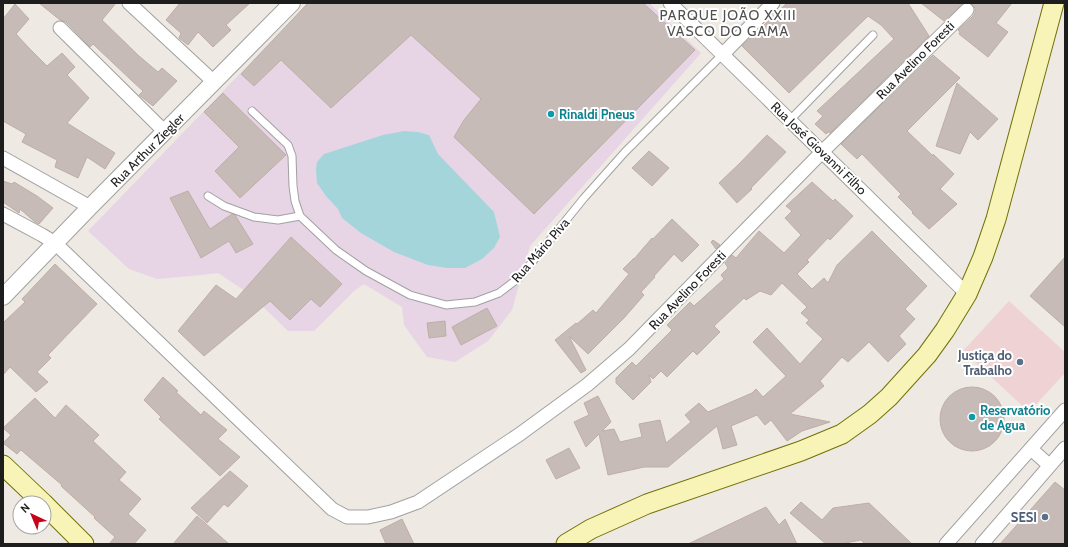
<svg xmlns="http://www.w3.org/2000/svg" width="1068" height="547" font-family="Cabin,sans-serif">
<rect width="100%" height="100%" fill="#eee9e3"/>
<!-- commercial -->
<path fill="#efd2d4" d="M1009,301l56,51v21l-36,39 -66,-61z"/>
<!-- industrial -->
<path fill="#e7d5e6" d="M308,3h341l52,50 -171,193 -18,64 -24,31 -33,21 -28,-5 -23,-32 -2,-18 -38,-23 -10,7 -40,40h-26l-37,-36 -33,-22 -27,3 -34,3 -28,-10 -41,-38z"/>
<!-- water -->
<path fill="#a4d5db" d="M404,131l14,1 11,3 9,19 56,58 6,25 -6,11 -12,11 -17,9h-18l-19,-3 -34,-13 -33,-19 -19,-15 -4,-9 -12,-13 -9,-13 -1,-13 1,-8 7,-8 59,-19z"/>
<!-- building -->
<g fill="#c6bbb6" stroke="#bfaea6">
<path d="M39,3h77l-14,17 37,36 19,16 4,-4 15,13 -24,25 -14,-11 4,-4 -13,-12 -37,-35 -3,3 -24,-25 -6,-2z"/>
<path d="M180,3h70l-24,22 5,5 -18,17 -15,-15 -10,13 -9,-7 2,-5 -15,-13z"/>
<path d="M308,3h335l52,47 -161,164 -80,-77 10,-17 17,-21 -70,-64 -80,73 -50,-48 -27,26 -13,-12z"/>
<path d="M787,3h121l21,33 -99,97 -2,-1 -2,2 -11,-10 8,-8 -6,-5 77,-72 -13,-14 -13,-9 -79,77 -47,-47z"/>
<path d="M921,3h43l-20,18z"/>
<path d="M970,3h42l-16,20 12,9 -20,25 -29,-23 1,-2 -2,-2 15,-14 2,-3v-5z"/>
<path d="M15,4l14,15 -13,15 12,13 19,19 15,-13 13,14 -8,8 22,23 -22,25 48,30 -10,16 -18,-12 -9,21 -23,-11 2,-7 -35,-18 4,-8 -23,-13v-102z"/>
<path d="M933,55l27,23 -53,53 26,25v-2l21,20 -14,15 17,15 -28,25 -17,-16 1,-1 -15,-15 3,-3 -39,-40 -5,5 -16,-15z"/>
<path d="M957,83l41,36 -20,21 -8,-8 -10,22 -24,-8z"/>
<path d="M223,93l63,62 -46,43 -25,-27 24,-24 -35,-35z"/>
<path d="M767,135l19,17 -35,36 1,1 -15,14 -18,-20 21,-20z"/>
<path d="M649,151l20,17 -17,18 -20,-18z"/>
<path d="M3,181l9,3 2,-2 23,14 16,12 -14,16 -4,-2 -15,-13 -1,4 -16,-11z"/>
<path d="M812,182l21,19 2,-2 18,17 -23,24 -2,-2 -21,22 2,2 -12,12 15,15 12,-11 4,5 9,-18 35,-34 55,55 -22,23 10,10 -16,17 7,8 -18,18 -19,-20 -21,20 -6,-5 -22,24 4,5 -34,28 40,8 -28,9 -15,10 -16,-21 -6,5 -8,-10 -26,11 6,19 -14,4 -6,-23 -49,41h-24l-36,8 -9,-41 -13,13 -12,-25 15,-7 -5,-12 14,-7 13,26 -9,9 12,-2 6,13 22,-5 -3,-13 21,-4 6,23 25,-21 -6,-7 14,-12 9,9 44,-19 4,-4 7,8 23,-21 -33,-34 14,-14 33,36 23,-25 -17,-16 3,-3 -8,-7 6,-6 -25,-24 -11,12 -11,-4 -14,9 -2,-2 -30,28 6,6 -23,23 -4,-4 -26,26 -6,-6 -8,8 -4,-4 2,7 -18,18 -17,-17v-5l16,-16 4,4 36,-36 -5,-5 23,-23 4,4 30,-27 -3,-4 7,-7 -3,-5 7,-8 4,3 23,-27 25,22 17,-18 -16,-17 7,-7 -6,-5z"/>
<path d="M188,191l22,38 22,-15 3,1 18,29 -17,9 -7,-12 -28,17 -31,-60z"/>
<path d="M672,219l27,26 -17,17 -8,-8 -20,22 1,1 -14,15 3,3 -20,23 -36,36 -19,-18 17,34 -5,3 -26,-33 21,-17 1,1 16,-14 3,3 33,-39 -6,-5 11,-11v1l18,-21 1,1z"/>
<path d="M291,237l51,47 -22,23 -9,-8 -21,21 -20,-19 -66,55 -26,-25 38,-46 20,14z"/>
<path d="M713,240l7,5 -4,4 -5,-7z"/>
<path d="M1065,257v70l-35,-31z"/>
<path d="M55,264l42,40 -49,51 3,3 -14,14 11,10 -12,10 -26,-25 -7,8v-52l22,-21 -3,-3z"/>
<path d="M487,308l10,18 -36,19 -9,-18z"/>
<path d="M445,321l1,15 -17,2 -2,-15z"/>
<path d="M163,377l15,14 -2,1 25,23 3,-4 23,19 -9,9 22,18 -20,19 -61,-57 2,-2 -17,-17z"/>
<circle cx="972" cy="419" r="32"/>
<path d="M35,398l20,20 11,-13 33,30 -6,6 33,31 -7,8 22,19 -13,15 18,16 -12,14h-25l6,-7 -21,-19 1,-1 -34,-31 1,-1 -41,-35 -4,4 -14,-11 8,-8 -8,-7z"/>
<path d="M569,448l11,20 -24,11 -10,-19z"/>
<path d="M230,471l18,15 -20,21 -4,-3 -17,19 -16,-15z"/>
<path d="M1055,482l10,8v54h-65z"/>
<path d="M801,502l21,18 11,-12 36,-5 43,41h-47l-4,-4 -16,3 -1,1h-18l-36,-31z"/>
<path d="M766,507l13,18 6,-6 12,25h-109z"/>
<path d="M197,516l32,28h-56z"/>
<path d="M402,519l12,25h-28l-6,-14z"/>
</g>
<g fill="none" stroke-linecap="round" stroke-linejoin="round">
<!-- service casing -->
<g stroke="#a1a1a1" stroke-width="9">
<g id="service">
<path d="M252,111l36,34 4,11 1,30 2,15 5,15 36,34 30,21 44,24 36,10 29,-3 24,-9 21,-16 64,-79 41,-46 98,-98"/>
<path d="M790,120l83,-85"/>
<path d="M208,196l16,10 30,11 24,3 22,-4"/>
</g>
</g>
<!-- minor casing -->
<g stroke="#a1a1a1" stroke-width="15">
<g id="minor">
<path d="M129,3l85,79"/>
<path d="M670,3l297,291"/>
<path d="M60,28l105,104"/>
<path d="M723,54l50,-51"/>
<path d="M3,158l87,49"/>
<path d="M3,214l39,21 13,8 277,266 15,8h21l23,-5 27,-10 102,-68 67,-49 42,-36 194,-198 144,-141"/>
<path d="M1031,449l18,16"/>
<path d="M946,544l119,-134"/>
<path d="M982,544l83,-96"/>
</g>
</g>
<!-- tertiary casing -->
<g stroke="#a1a1a1" stroke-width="18">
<path id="tertiary" d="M3,297l87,-90 202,-204"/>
</g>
<!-- secondary casing -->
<g stroke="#717107" stroke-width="21">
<g id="secondary">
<path d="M3,465l40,38"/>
<path d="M44,504l40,40"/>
<path d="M566,544l25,-15 56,-25 154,-53 41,-17 28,-20 19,-17 38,-42 18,-25 22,-36 16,-37 13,-38 58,-216"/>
</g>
</g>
<!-- service -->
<use href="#service" stroke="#fff" stroke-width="7"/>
<!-- minor -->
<use href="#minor" stroke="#fff" stroke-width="13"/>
<!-- tertiary -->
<use href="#tertiary" stroke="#fff" stroke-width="16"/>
<!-- secondary -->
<use href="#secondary" stroke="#f8f4b7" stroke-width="19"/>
</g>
<!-- markers -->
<g fill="#0f9aa8" stroke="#fff" stroke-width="1.5">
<circle cx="551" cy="114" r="4"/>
<circle cx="972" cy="417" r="4"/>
</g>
<g fill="#5c6f8a" stroke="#fff" stroke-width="1.5">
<circle cx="1020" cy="362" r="4"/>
<circle cx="1045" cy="517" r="4"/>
</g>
<g text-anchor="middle" stroke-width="4" stroke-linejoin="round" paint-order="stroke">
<!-- street labels -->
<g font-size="13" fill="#1d1d1d" stroke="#fff">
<text transform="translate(915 60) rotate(-45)" y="5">Rua Avelino Foresti</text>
<text transform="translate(819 148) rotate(44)" y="5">Rua José Giovanni Filho</text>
<text transform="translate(147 150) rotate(-45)" y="5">Rua Arthur Ziegler</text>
<text transform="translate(540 250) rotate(-49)" y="5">Rua Mário Piva</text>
<text transform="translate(687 290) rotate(-46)" y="5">Rua Avelino Foresti</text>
</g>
<!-- culture labels -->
<g font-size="13" font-weight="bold" fill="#0d838f" stroke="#fff" text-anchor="start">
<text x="559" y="119">Rinaldi Pneus</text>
<text x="980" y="415">Reservatório<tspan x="980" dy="15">de Agua</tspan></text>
</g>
<!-- service labels -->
<g font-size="13" font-weight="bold" fill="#4e5e75" stroke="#fff" text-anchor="end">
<text x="1012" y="360">Justiça do<tspan x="1012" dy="15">Trabalho</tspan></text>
<text x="1037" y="522">SESI</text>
</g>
<!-- neighbourhood labels -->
<g font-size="14" letter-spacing="1" fill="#505050" stroke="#fff">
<text x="728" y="20">PARQUE JOÃO XXIII<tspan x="728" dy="16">VASCO DO GAMA</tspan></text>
</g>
</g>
<!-- border -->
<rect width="1068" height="547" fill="none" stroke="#1d1d1d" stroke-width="8"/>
<!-- north arrow -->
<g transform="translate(32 515) rotate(316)"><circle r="19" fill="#ffffff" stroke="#a5a5a5"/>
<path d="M0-3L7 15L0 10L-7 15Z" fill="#c60419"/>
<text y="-6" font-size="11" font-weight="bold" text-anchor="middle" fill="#1d1d1d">N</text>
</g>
</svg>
